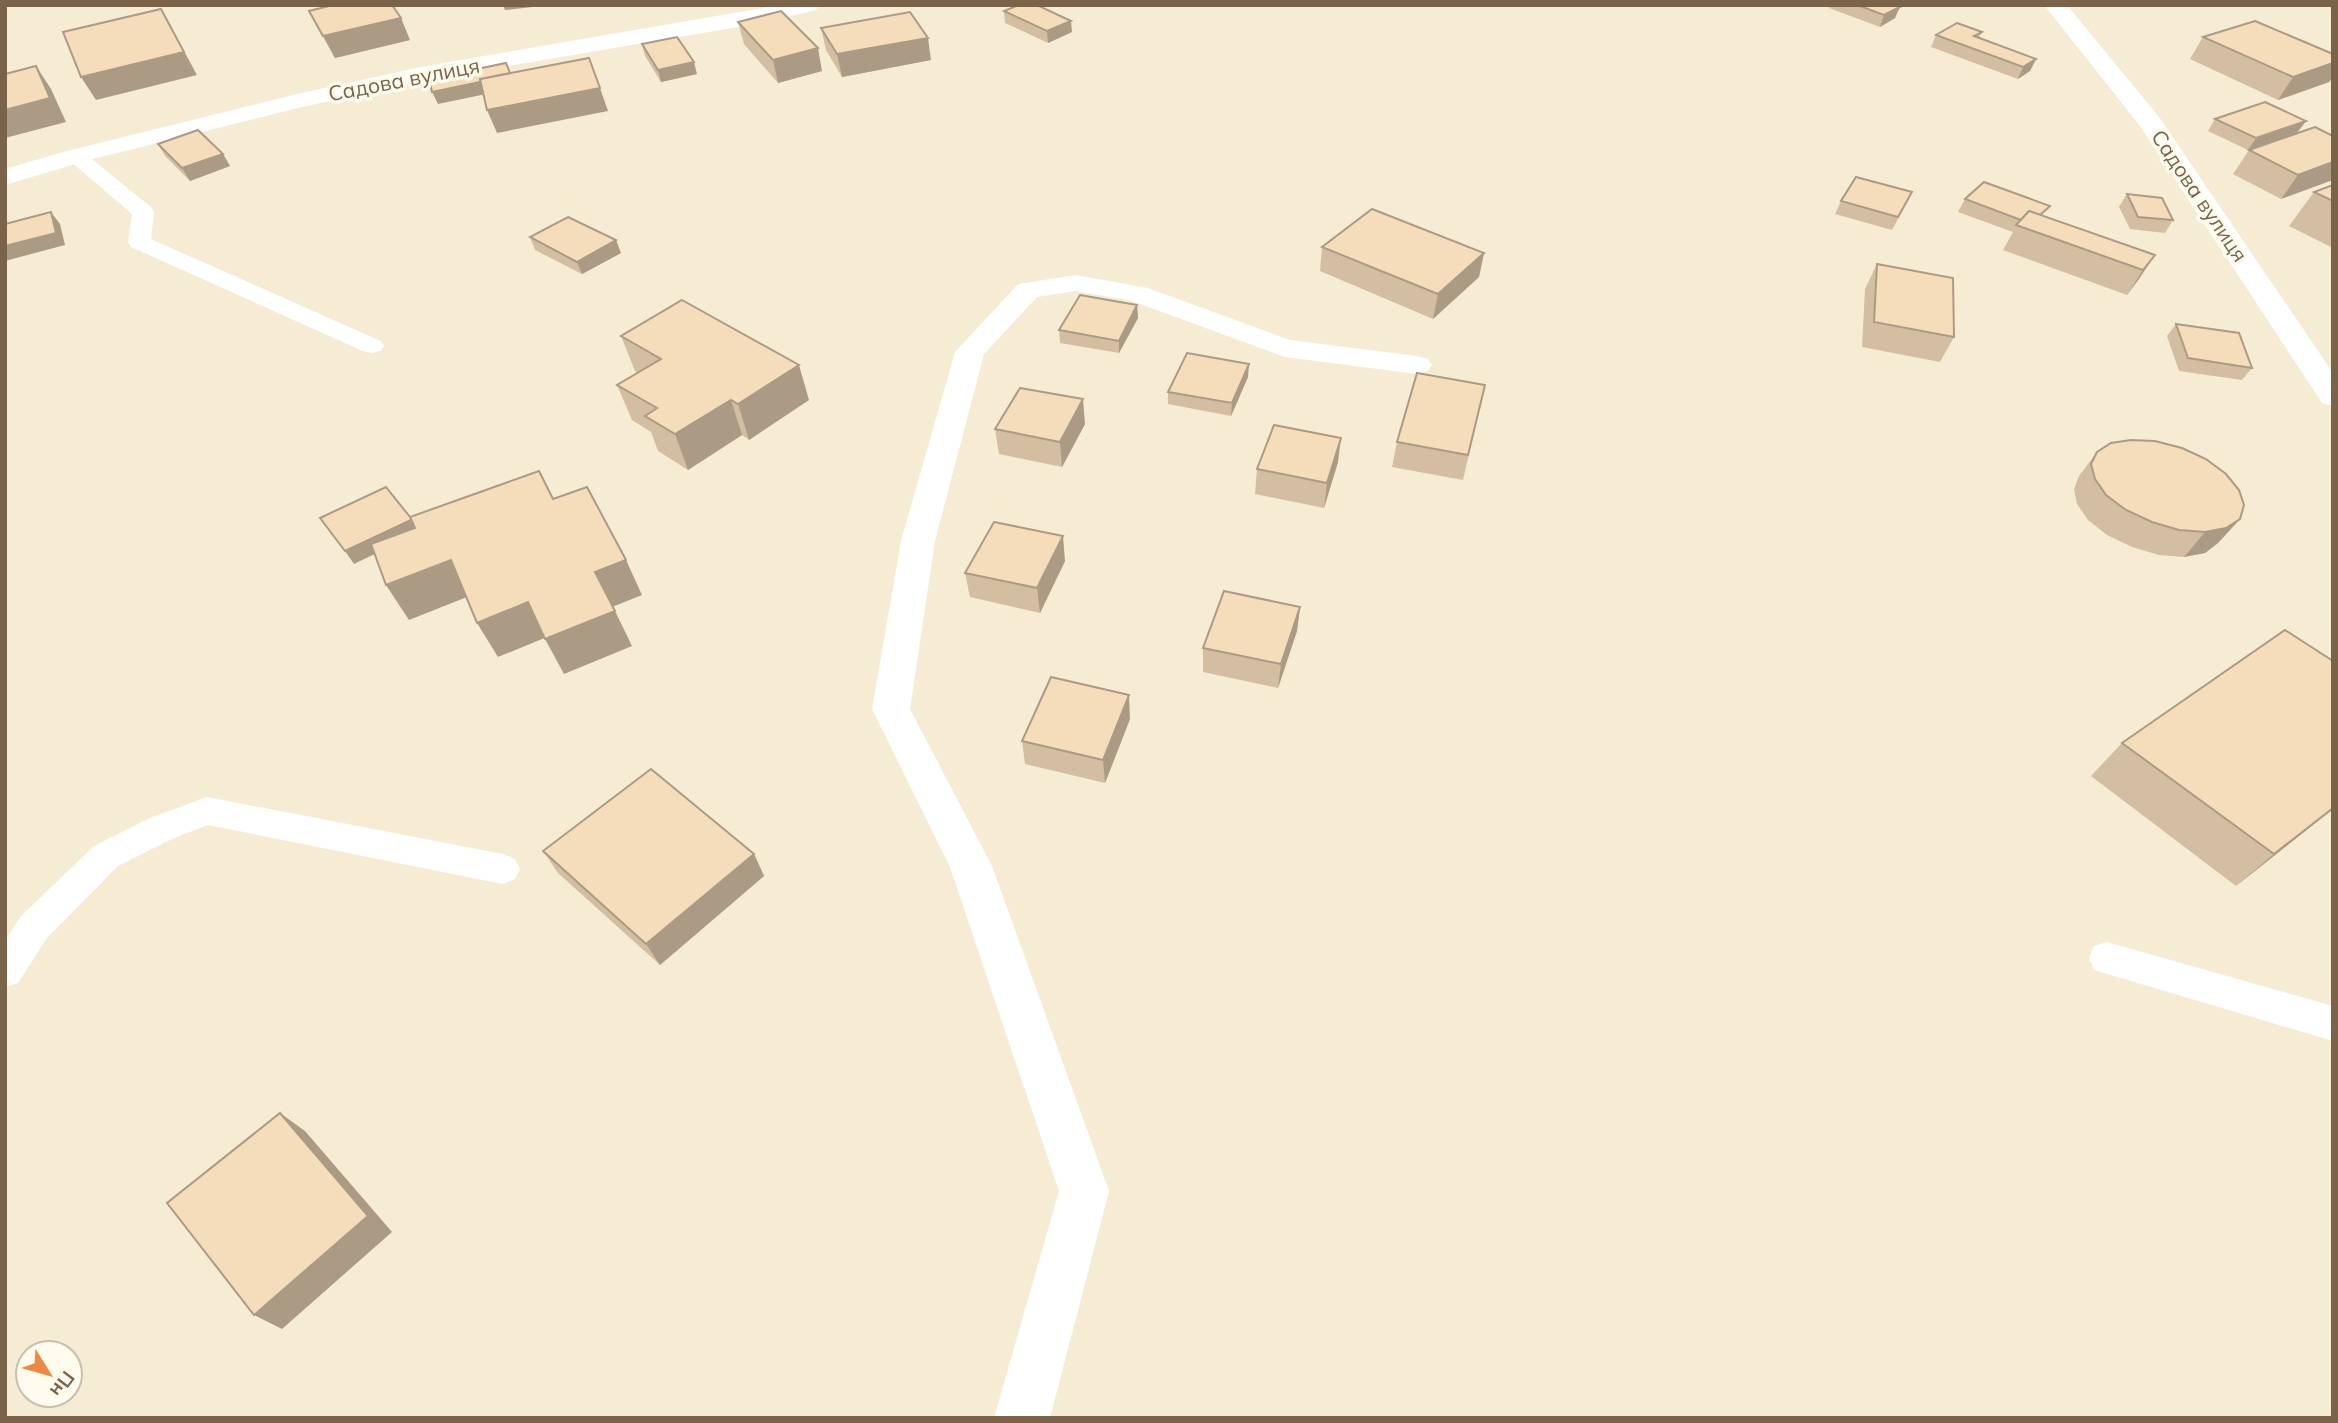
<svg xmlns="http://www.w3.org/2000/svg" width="2338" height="1423" font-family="Mulish,sans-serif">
<rect width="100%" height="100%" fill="#fef9e6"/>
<!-- residential -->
<path fill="#f6ecd4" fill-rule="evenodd" d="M5,5h2328v1413h-2328zM28,1353h42v42h-42z"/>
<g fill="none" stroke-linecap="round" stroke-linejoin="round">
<!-- service -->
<g fill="#fff" fill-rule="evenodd">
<path d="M76,150l7,2 68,55 3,5 -3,27 230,102 3,5 -3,5 -9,2 -9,-2 -232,-104 -3,-5 4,-28 -63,-54 -3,-4 3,-4z"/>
<path d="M207,797l296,57 12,5 5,10 -5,10 -12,5 -295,-59 -34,13 -56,28 -71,72 -29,45 -13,4v-47l16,-24 73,-70 56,-28z"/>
<path d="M2107,942l226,64v35l-239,-71 -5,-12 5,-12z"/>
</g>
<!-- minor -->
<g fill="#fff" fill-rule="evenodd">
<path d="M780,5h39l-3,5 -54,13 -336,57 -128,28 -213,53 -80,24v-16l62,-18 230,-57 129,-28z"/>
<path d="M1076,275l72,13 142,52 127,16 11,3 4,6 -4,6 -11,3 -132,-17 -153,-56 -56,-10 -39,6 -53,57 -49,187 -25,168 82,157 117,325 -59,227h-56l65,-227 -109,-324 -78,-158 29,-168 54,-189 63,-68z"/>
</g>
<!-- tertiary -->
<path fill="#fff" fill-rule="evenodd" d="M2044,5h23l92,112 174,256v33l-11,-3 -182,-277z"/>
</g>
<!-- wall -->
<g fill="#d3bea2">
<path d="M1830,5h65v13l-15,9 -51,-19z"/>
<path d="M309,11l101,29 -75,18z"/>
<path d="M1004,11l68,21 -24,11 -43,-20z"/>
<path d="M738,22l84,49 -44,12 -34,-39z"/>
<path d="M821,28l110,32 -89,17 -16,-27z"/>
<path d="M1982,32l-3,6 57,21 -6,12 -12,8 -87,-32 5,-12z"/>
<path d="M2203,37l130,16v26l-1,-1 -3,4 -51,18 -88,-41z"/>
<path d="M642,44l55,30 -36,8 -16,-26z"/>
<path d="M2215,119l91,2 -58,29 -40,-19z"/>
<path d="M2333,136l-52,63 -48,-25 16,-24z"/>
<path d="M158,144l65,10 7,12 -40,15 -25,-25z"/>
<path d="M2333,185v63l-44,-22 25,-34z"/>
<path d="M2127,194l46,26 -8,13 -35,-4 -11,-22z"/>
<path d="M1965,199l79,17 111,39 -28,40 -124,-45 10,-18 -55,-20z"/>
<path d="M1841,201l65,3 -14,26 -57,-16z"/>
<path d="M530,237l91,16 -39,21 -47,-24z"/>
<path d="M1322,247l162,6 -5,24 -46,42 -113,-48z"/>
<path d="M1877,264l77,73 -14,25 -78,-15 3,-58z"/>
<path d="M1137,305l1,13 -19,35 -59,-10 -1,-13z"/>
<path d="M2176,324l76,44 -10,12 -63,-9 -12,-35z"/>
<path d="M621,336l188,64 -60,40 -7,-5 -54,35 -30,-19 -7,-19 -19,-12 -15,-35 21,-12 -3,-2z"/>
<path d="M1248,377l-17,39 -63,-12v-12z"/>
<path d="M1485,385l-22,95 -71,-13 5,-25z"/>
<path d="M1085,424l-23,43 -63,-13 -4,-25z"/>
<path d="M2097,452l143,67 -22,24 -13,10 -21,4 -25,-2 -27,-8 -25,-12 -19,-15 -11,-16 -3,-15 5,-13z"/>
<path d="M1338,462l-14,46 -69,-14 2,-25z"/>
<path d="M1065,561l-25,52 -70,-16 -5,-24z"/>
<path d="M1300,607l-3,24 -19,57 -75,-16v-24z"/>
<path d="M2333,661v148l-97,77 -145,-110 31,-33z"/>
<path d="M1130,719l-25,64 -80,-19 -3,-23z"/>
<path d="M543,851l211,3 10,22 -104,89 -102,-92z"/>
</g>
<!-- shaded-wall -->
<g fill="#ac9b84">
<path d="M503,5h48l-46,5z"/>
<path d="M1900,7l-5,11 -15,9 4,-12z"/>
<path d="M161,9l36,66 -101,25 -15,-23z"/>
<path d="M401,18l9,22 -75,18 -12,-22z"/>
<path d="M1071,21l1,11 -24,11 -1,-12z"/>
<path d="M928,38l3,22 -89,17 -5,-23z"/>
<path d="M818,48l4,23 -44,12 -5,-23z"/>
<path d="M2036,59l-6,12 -12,8 5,-12z"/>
<path d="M694,62l3,12 -36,8 -3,-12z"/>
<path d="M2333,63v14l-4,5 -51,18 15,-23z"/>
<path d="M36,66l15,23 15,33 -61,16v-28z"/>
<path d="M511,76l4,12 -77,16 -6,-12z"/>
<path d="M600,88l8,23 -111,22 -10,-23z"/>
<path d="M2306,121l-9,12 -49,17 8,-12z"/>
<path d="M223,154l7,12 -40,15 -8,-13z"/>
<path d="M2333,162v18l-52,19 17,-24z"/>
<path d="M51,212l9,12 5,21 -60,16v-15z"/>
<path d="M616,240l5,13 -39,21 -5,-12z"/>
<path d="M1484,253l-5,24 -46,42 5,-25z"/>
<path d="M2155,255l-16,24 -12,16 16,-25z"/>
<path d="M1137,305l1,13 -19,35v-12z"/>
<path d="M1249,364l-1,13 -17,39 1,-13z"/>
<path d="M799,365l10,35 -60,40 -11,-36z"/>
<path d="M1083,399l2,25 -23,43 -2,-25z"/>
<path d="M731,400l11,35 -54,35 -13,-36z"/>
<path d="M1341,438l-3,24 -14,46 3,-25z"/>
<path d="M412,519l8,13 -66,32 -9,-13z"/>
<path d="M2240,519l-22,24 -13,10 -21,4 21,-25z"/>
<path d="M1063,536l2,25 -25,52 -3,-25z"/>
<path d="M451,560l21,35 -63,25 -23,-35z"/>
<path d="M626,560l16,35 -30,12 -17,-35z"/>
<path d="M528,602l19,35 -49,20 -21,-34z"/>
<path d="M1300,607l-3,24 -19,57 3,-24z"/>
<path d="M615,611l17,35 -68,28 -19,-35z"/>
<path d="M1129,695l1,24 -25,64 -2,-23z"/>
<path d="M2333,808v1l-97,77 38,-32z"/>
<path d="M754,854l10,22 -104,89 -14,-21z"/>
<path d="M280,1113l25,18 87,101 -110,97 -28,-14z"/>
</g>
<!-- building -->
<g fill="#f5ddbc" stroke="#ac9b84" stroke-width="2">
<path d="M333,5h59l9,13 -78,18 -14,-25z"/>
<path d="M1019,5h18l34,16 -24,10 -43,-20z"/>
<path d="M1857,5h38l5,2 -16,8z"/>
<path d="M161,9l23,43 -103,25 -18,-45z"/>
<path d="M781,11l37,37 -45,12 -35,-38z"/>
<path d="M910,12l18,26 -91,16 -16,-26z"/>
<path d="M2255,21l78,33v9l-40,14 -90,-40z"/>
<path d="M1957,23l25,9 -8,4 62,23 -13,8 -87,-32z"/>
<path d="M677,37l17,25 -36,8 -16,-26z"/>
<path d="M589,58l11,30 -113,22 -7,-31z"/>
<path d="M506,63l4,10 -30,6v3l-48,10 -3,-13z"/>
<path d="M36,66l14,32 -45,12v-36z"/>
<path d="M2265,102l41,19 -50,17 -41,-19z"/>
<path d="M2315,127l18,9v26l-35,13 -49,-25z"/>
<path d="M198,130l25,24 -41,14 -24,-24z"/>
<path d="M1856,177l56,15 -14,25 -57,-16z"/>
<path d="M1984,182l66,24 -10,9 -11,-4 -8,9 -56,-21z"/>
<path d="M2333,185v16l-19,-9z"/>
<path d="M2127,194l35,4 11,22 -35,-3z"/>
<path d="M1372,209l112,44 -46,41 -116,-47z"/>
<path d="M2029,211l126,44 -12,15 -127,-45z"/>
<path d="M51,212l5,21 -51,13v-22z"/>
<path d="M568,217l48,23 -39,22 -47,-25z"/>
<path d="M1877,264l76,14 1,59 -80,-15z"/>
<path d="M1080,295l57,10 -18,36 -60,-11z"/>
<path d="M682,300l117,65 -61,39 -7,-4 -56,34 -30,-18 12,-8 -40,-23 44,-26 -40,-23z"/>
<path d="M2176,324l63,9 13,35 -64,-10z"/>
<path d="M1187,353l62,11 -17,39 -64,-11z"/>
<path d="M1417,373l68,12 -17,70 -71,-13z"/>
<path d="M1020,388l63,11 -23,43 -65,-13z"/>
<path d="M1274,425l67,13 -14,45 -70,-14z"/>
<path d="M2131,440l24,1 27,7 24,11 20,15 13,16 5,15 -4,14 -14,9 -21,4 -26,-2 -27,-8 -26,-12 -20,-15 -11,-16 -4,-15 6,-12 14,-9z"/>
<path d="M539,471l14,28 34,-12 39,73 -31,12 20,39 -70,28 -17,-37 -51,21 -26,-63 -65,25 -15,-41 44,-16 -5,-11z"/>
<path d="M386,487l24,30 1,3 -66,31 -25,-33z"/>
<path d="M994,522l69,14 -26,52 -72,-15z"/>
<path d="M1224,591l76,16 -19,57 -78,-16z"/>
<path d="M2285,630l48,31v147l-59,46 -152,-111z"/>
<path d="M1051,677l78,18 -26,65 -81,-19z"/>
<path d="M651,769l103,85 -108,90 -103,-93z"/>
<path d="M280,1113l88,103 -114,99 -87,-112z"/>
</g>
<g text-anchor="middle" stroke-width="7" stroke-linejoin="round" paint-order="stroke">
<!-- far-street labels -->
<g font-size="21" fill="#7a6349" stroke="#fffbee">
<text transform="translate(404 80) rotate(-11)" y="7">Садова вулиця</text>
<text transform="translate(2199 196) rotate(56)" y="7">Садова вулиця</text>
</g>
</g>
<!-- border -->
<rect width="2338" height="1423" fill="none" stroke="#7a6349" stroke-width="14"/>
<!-- north arrow -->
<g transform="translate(49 1374) rotate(127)"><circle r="33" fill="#fffbee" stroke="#cabeac" stroke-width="2"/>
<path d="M0-5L12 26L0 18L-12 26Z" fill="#f08844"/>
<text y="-10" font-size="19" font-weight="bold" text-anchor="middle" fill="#7a6349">Пн</text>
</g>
</svg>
